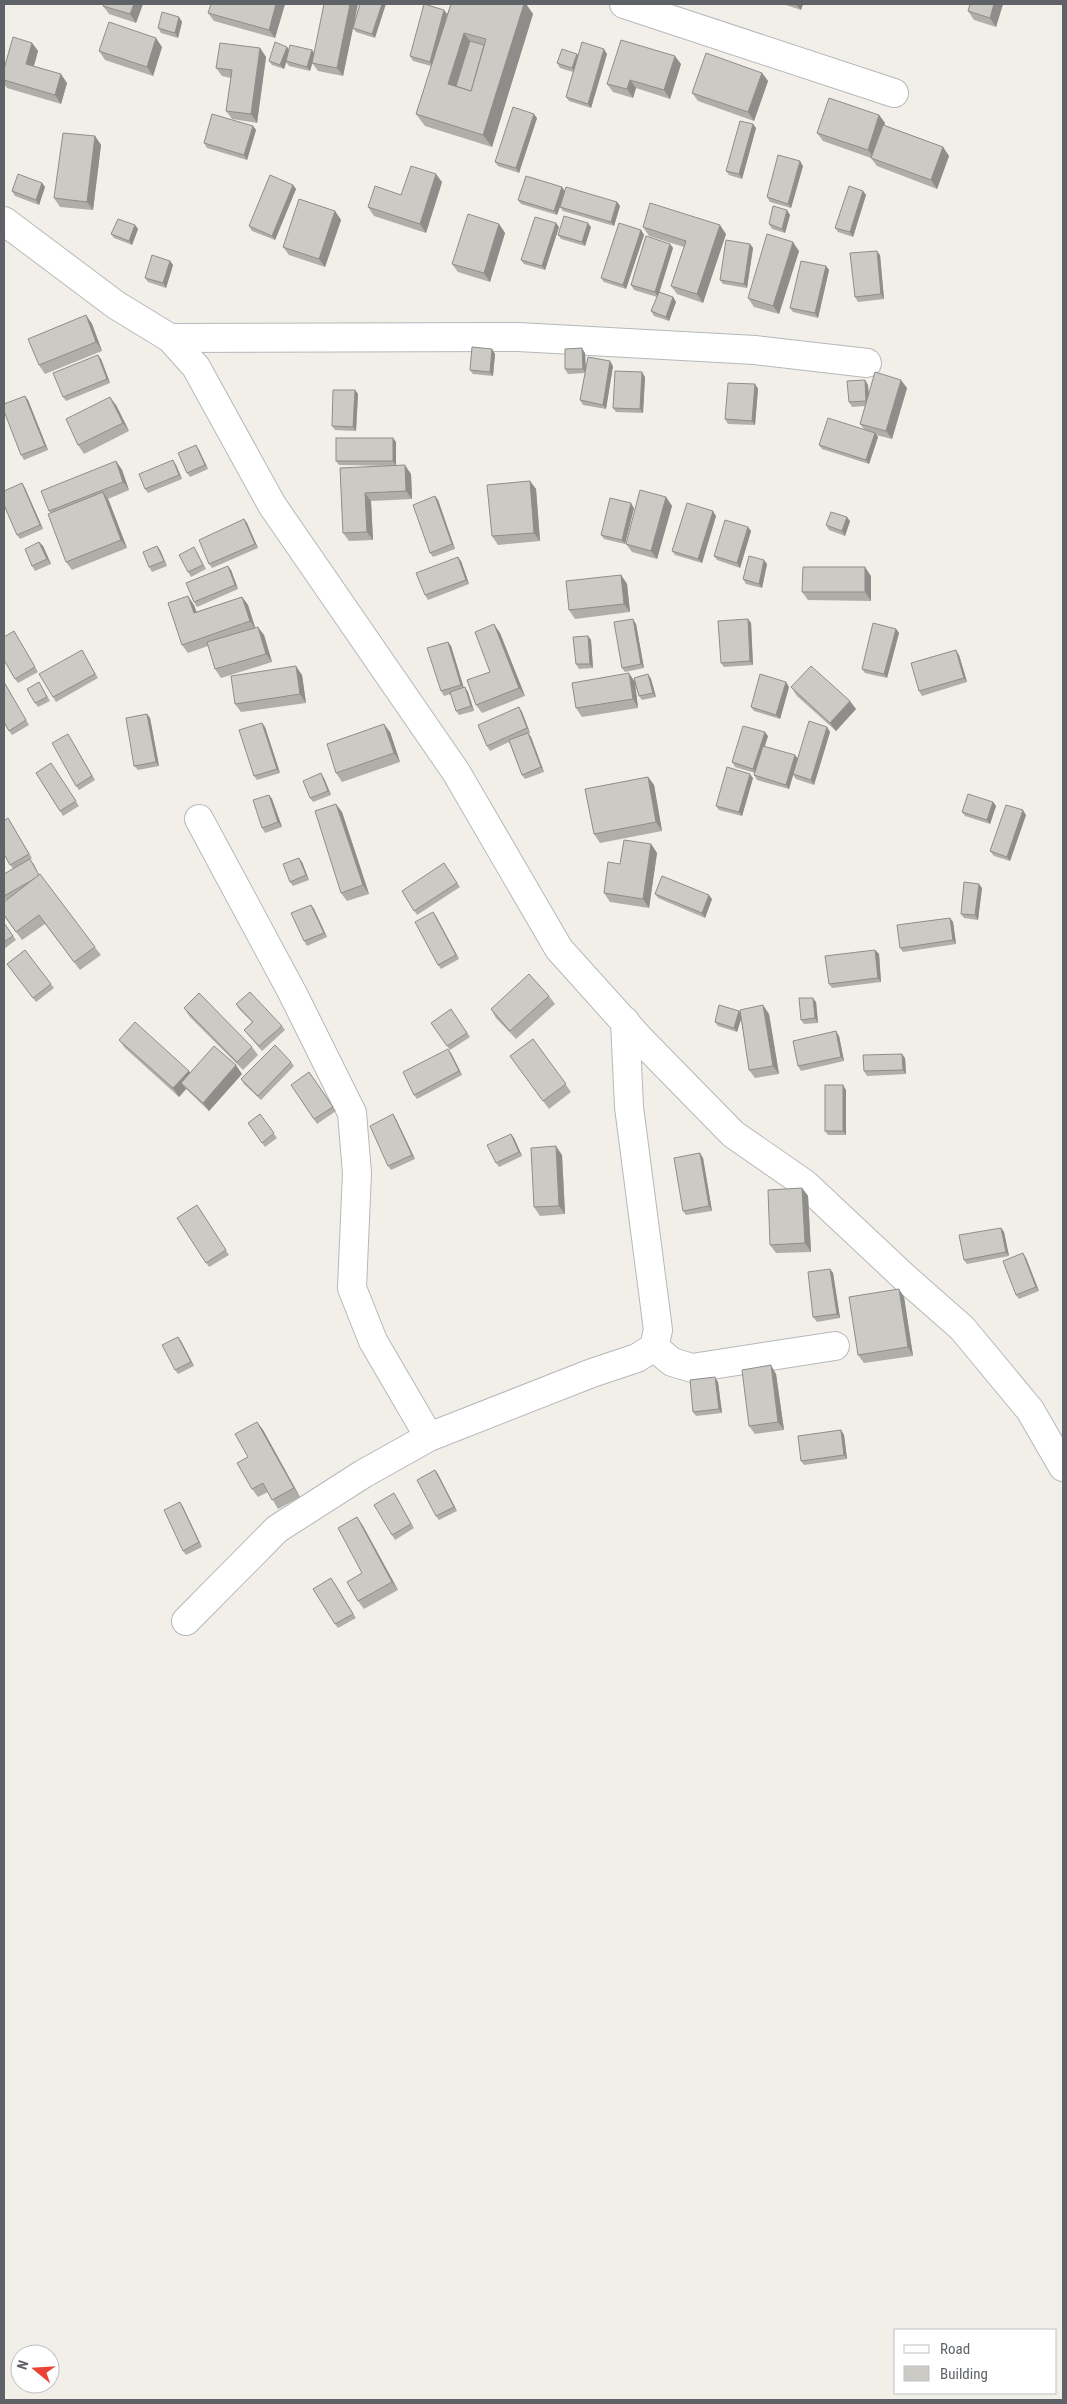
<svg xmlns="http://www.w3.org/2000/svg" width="1067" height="2404" font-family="'Roboto Condensed',sans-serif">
<rect width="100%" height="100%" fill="#f1efe8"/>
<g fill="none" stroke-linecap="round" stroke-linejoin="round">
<!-- minor casing -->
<g stroke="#b5b8bc" stroke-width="30">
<g id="minor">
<path d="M624,4l270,89"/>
<path d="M4,221l112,84 54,33 26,29 76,138 184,267 103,177 81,90 93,95 72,50 99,93 58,51 68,82 33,57"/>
<path d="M170,338l348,-1 237,13 112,13"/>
<path d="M199,819l94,175 59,119 5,60 -5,115 21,53 56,96"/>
<path d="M654,1347l18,15 20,6 143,-22"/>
<path d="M186,1621l91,-92 86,-55 66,-37 163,-64 45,-15 17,-11 4,-17 -29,-223 -4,-86"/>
</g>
</g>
<!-- minor -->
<use href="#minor" stroke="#fff" stroke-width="28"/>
</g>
<!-- wall -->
<g fill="#afaea9">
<path d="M104,4h39l-7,19 -27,-9 -6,-8z"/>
<path d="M285,4l-10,34 -61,-17 -6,-8z"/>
<path d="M358,4l-4,18 6,-18 15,34 -19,-6 -3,-4 -10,48 -25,-5 -6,-8 -2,8 -21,-5 -3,-4 -2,7 -12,-4 -3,-4 20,-12 23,1 2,3z"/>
<path d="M451,4h75l7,10 -41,133 -67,-21 -9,-12 15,-48 -18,-5 -3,-5 34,-46 3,4z"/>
<path d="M783,4h20l-2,6z"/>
<path d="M1003,4l-7,23 -22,-7 -6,-9z"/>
<path d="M179,17l3,5 -4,16 -17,-5 -3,-5z"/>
<path d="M32,43l6,8 -4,15 33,17 -6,21 -54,-16 -3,-4v-15z"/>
<path d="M162,47l-9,29 -48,-16 -6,-9z"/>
<path d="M260,48l6,9 -9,66 -25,-4 -6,-8 5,-33 -9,-2 -6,-8z"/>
<path d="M607,54l-16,54 -22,-7 -3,-4 7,-25 -13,-4 -3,-5 21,-7z"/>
<path d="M681,64l-11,35 -34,-11 -3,10 -20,-6 -6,-8z"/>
<path d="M762,73l6,8 -14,40 -56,-20 -6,-8z"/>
<path d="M879,115l6,8 -1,2 59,22 6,9 -12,33 -60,-23 -6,-8 -48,-17 -6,-8z"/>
<path d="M537,118l-18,55 -21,-7 -3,-4z"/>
<path d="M753,124l3,4 -14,51 -13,-4 -3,-4z"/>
<path d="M253,126l3,4 -9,30 -40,-12 -3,-5z"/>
<path d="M95,136l6,9 -8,65 -33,-3 -6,-9z"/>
<path d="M803,166l-12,42 -21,-6 -3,-5z"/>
<path d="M442,182l-16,51 -52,-17 -6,-9 33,-12z"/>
<path d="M42,183l3,4 -6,18 -24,-9 -3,-5z"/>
<path d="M293,185l3,4 -21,51 -23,-9 -3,-5z"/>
<path d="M562,187l3,4 52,11 3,4 -6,20 -51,-15 -3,-4 -3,8 -36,-11 -3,-4z"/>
<path d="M863,191l3,4 -13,42 -15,-5 -3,-4z"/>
<path d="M335,211l6,9 -16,47 -36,-12 -6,-8z"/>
<path d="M790,215l-5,18 -13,-4 -3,-5z"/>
<path d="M499,224l6,9 -15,49 -32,-10 -6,-8z"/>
<path d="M135,225l3,4 -6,16 -18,-7 -3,-4z"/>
<path d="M559,227l-14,43 -21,-6 -3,-4z"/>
<path d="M591,227l-6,19 -24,-7 -3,-4z"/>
<path d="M643,227l83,7 -23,69 -26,-9 -6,-8 13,-39 -35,-11z"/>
<path d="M641,230l3,5 -18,54 -22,-7 -3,-4z"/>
<path d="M670,244l3,4 -14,44 14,5 3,5 -7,19 -15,-5 -3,-5 6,-14 -23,-7 -3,-5z"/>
<path d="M750,244l3,4 -6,40 -24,-4 -3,-4z"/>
<path d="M799,251l-20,63 -25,-7 -6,-9z"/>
<path d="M880,255l4,44 -26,3 -3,-5z"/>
<path d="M170,261l3,4 -7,23 -18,-6 -3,-4z"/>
<path d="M826,266l3,4 -11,48 -25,-6 -3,-4z"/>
<path d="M86,315l6,9 10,27 -57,23 -6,-9z"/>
<path d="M492,349l3,5 -2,22 -20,-2 -3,-4z"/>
<path d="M585,353l1,18 27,-5 -7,43 -23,-4 -3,-5 5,-27 -17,1 -3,-5z"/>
<path d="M101,359l9,24 -44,18 -3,-4z"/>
<path d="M645,377l-2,36 -27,-1 -3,-4z"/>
<path d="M865,380l3,5 1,10 38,-7 -15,51 -16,-4 2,2 -9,27 -47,-15 -3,-4 45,-16 -4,-5 5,-18 -13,1 -3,-5z"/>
<path d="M755,384l3,5 -3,36 -27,-1 -3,-5z"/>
<path d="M355,390l3,4 -2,37 -21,-1 -3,-4z"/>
<path d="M28,400l20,50 -24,10 -3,-5z"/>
<path d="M116,405l13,26 -45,23 -6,-9z"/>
<path d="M393,438l3,4v23l15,9 1,25 -41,2 2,39 -24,1 -6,-8 -3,-65 54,-2 -55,-1 -3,-4z"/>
<path d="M199,450l9,19 -18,8 -3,-4z"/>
<path d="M116,461l6,9 7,20 -21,9 19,49 -55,22 -6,-8 -15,-49 -2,-2z"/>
<path d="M176,465l6,14 -34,14 -3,-4z"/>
<path d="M530,481l6,8 4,52 -42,4 -6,-9z"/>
<path d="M22,483l3,5 18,41 -23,10 -3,-4z"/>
<path d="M435,496l3,4 17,49 -22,8 -3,-4z"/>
<path d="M666,497l6,9 -15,53 -25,-7 -6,-8z"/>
<path d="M634,508l-9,36 -21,-5 -3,-4z"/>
<path d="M716,516l-14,47 -27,-8 -3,-4z"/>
<path d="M244,519l3,4 11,25 -46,20 -3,-4z"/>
<path d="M850,521l-5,15 -16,-6 -3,-5z"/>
<path d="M748,527l3,4 -11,37 -23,-8 -3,-4z"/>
<path d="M39,542l4,4 8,18 -16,7 -3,-5z"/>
<path d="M157,546l3,4 7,16 -15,6 -3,-5z"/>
<path d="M197,552l9,17 -15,8 -3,-5z"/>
<path d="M461,561l8,23 -41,16 -3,-5z"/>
<path d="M767,564l-5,24 -16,-4 -3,-5z"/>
<path d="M231,570l7,19 -41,18 -3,-5z"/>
<path d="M621,575l6,9 3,28 -55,7 -6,-9z"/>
<path d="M871,576v25l-63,-1 -6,-8z"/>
<path d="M242,597l6,8 7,23 9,7 8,27 -51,16 -6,-9 -7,-23 -20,7 -6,-8 12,-40 2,7z"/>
<path d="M748,619l3,4 2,42 -29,2 -3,-4z"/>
<path d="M636,624l8,44 -19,4 -3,-4z"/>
<path d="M896,629l3,4 -12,45 -22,-5 -3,-4z"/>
<path d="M14,631l24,41 -20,11 -3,-4z"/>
<path d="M500,633l25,63 -43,17 -6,-8 14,-33z"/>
<path d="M588,636l3,4 2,28 -14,1 -3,-5z"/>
<path d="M448,642l3,4 13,42 4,4 6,19 -15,4 -3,-4 -5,-17 -7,2 -3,-5z"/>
<path d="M82,650l16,28 -42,24 -3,-5z"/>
<path d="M959,655l8,27 -45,14 -3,-5z"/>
<path d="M648,674l3,5 5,18 -14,3 -3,-4 -4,-12 3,24 -56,9 -6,-9z"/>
<path d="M302,675l4,28 -65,9 -6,-8z"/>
<path d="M4,682l25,43 -17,10 -3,-4z"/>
<path d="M39,682l11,19 -12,6 -3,-4z"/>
<path d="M786,682l3,5 -9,32 -26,-8 -3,-4z"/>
<path d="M791,687l65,22 -20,22 -39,-35z"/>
<path d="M519,707l3,5 8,21 -2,1 3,3 13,35 -19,7 -3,-4 -13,-33 -19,9 -3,-5z"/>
<path d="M147,714l3,4 9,48 -21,4 -4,-4z"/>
<path d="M262,723l3,4 15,46 -23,7 -3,-4z"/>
<path d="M827,727l3,5 -16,53 -18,-6 -3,-4 -4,14 -32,-9 -3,-5 1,-2 -20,-6 -3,-5 36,-26 -3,10 32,13z"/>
<path d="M390,732l10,30 -58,20 -6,-9z"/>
<path d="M68,734l27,46 -16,10 -3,-4z"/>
<path d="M51,763l28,43 -16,10 -27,-43z"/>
<path d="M648,777l6,8 8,46 -62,12 -6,-9z"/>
<path d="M324,778l7,17 -18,7 -3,-4z"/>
<path d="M753,778l-11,38 -23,-6 -3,-4z"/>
<path d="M269,795l3,4 10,28 -17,6 -3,-5z"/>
<path d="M993,802l3,4 -6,18 -25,-8 -3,-4z"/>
<path d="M342,812l27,82 -22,7 -6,-8z"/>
<path d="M1026,815l-16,46 -16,-5 -4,-5z"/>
<path d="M8,818l24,40 -3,2 5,4 5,11 62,80 -21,15 -35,-46 -23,16 -18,-24 2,-16 -2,-3v-23l9,-5 -9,-15z"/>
<path d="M651,844l6,9 -8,55 -39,-6 -6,-9 16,-29z"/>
<path d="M302,862l7,18 -16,6 -3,-4z"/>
<path d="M444,863l16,24 -43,28 -15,-24z"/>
<path d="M982,888l-4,32 -14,-2 -3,-4z"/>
<path d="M655,894l57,5 -7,19 -47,-20z"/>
<path d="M311,905l3,4 13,28 -20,9 -3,-5z"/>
<path d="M433,912l26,47 -18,10 -3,-4z"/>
<path d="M950,918l3,4 3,22 -53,8 -3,-4z"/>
<path d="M4,923l12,17 -12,9z"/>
<path d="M25,950l29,38 -18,14 -29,-38z"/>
<path d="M875,950l4,4 2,28 -49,6 -3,-4z"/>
<path d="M549,996l6,8 -39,35 -20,-21 -5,-9z"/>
<path d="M816,1002l2,21 -14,1 -3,-4z"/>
<path d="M236,1004l46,22 3,4 -23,21 -18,-21 8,-8 -13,-13z"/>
<path d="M184,1008l68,39 6,8 -15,15 -53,-53z"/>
<path d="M451,1009l19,28 -20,13 -19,-27z"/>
<path d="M739,1011l1,2 29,1 10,60 -24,4 -6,-8 -8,-51 -4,13 -19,-6 -3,-4z"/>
<path d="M839,1036l5,25 -43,10 -3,-5z"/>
<path d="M533,1039l38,53 -22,17 -39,-53z"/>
<path d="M119,1040l72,33 51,1 -33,37 -23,-22 -7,8 -54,-49z"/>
<path d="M451,1053l11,22 -45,24 -3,-4z"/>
<path d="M905,1058l1,16 -39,2 -3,-5z"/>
<path d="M291,1062l3,4 -33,34 -17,-16 -3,-5z"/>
<path d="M309,1072l27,39 -19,13 -26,-39z"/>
<path d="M846,1090v45h-18l-3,-4z"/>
<path d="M260,1114l17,24 -12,9 -17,-24z"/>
<path d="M396,1119l19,40 -24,11 -3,-4z"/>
<path d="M514,1138l8,18 -23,11 -3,-4z"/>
<path d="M562,1155l3,59 -25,2 -6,-9z"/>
<path d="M703,1158l9,53 -26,4 -3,-4z"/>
<path d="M802,1188l6,8 3,56 -35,1 -6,-8z"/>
<path d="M197,1205l32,50 -20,12 -32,-49z"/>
<path d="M1001,1228l3,4 5,24 -42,8 -3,-4z"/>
<path d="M1026,1258l13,33 -20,8 -3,-4z"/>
<path d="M830,1269l3,4 7,45 -23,4 -4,-5z"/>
<path d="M904,1297l9,59 -49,7 -6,-8z"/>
<path d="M178,1337l3,4 13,25 -16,8 -3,-4z"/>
<path d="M776,1374l8,56 -29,4 -6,-8z"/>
<path d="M718,1382l4,31 -26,3 -3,-4z"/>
<path d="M257,1422l6,8 37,67 -22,12 -10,-17 -10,5 -6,-8 -4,-32z"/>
<path d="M841,1430l3,5 3,24 -43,6 -3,-4z"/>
<path d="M435,1470l22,41 -18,9 -3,-4z"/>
<path d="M397,1498l17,30 -19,12 -3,-5z"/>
<path d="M180,1502l3,5 19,40 -16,8 -3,-4z"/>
<path d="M357,1517l6,9 35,64 -34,19 -6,-8 4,-28z"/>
<path d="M334,1582l22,36 -18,10 -3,-4z"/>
</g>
<!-- shaded-wall -->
<g fill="#8f8d8a">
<path d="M134,4h9l-7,19 -6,-9z"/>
<path d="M276,4h9l-10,34 -6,-8z"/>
<path d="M350,4h8l-15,72 -6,-8z"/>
<path d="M382,4h4l-11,34 -3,-4z"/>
<path d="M524,4h2l7,10 -41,133 -9,-12z"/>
<path d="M796,4h7l-2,6z"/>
<path d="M994,4h9l-7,23 -6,-9z"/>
<path d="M444,10l3,4 -14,52 -3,-4z"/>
<path d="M179,17l3,5 -4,16 -3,-5z"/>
<path d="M464,33l9,12 -19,47 -6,-8z"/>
<path d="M156,38l6,9 -9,29 -6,-9z"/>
<path d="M32,43l6,8 -6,21 -6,-8z"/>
<path d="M287,47l3,4 -6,18 -4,-4z"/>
<path d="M260,48l6,9 -9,66 -6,-9z"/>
<path d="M604,49l3,5 -16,54 -3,-4z"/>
<path d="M312,50l3,4 -5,17 -3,-4z"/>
<path d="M577,54l3,4 -5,15 -3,-5z"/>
<path d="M675,56l6,8 -11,35 -6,-9z"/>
<path d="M762,73l6,8 -14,40 -6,-9z"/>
<path d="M61,74l6,9 -6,21 -6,-9z"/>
<path d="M630,80l6,8 -3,10 -6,-9z"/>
<path d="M534,114l3,4 -18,55 -3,-5z"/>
<path d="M879,115l6,8 -11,35 -6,-8z"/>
<path d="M753,124l3,4 -14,51 -3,-5z"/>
<path d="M253,126l3,4 -9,30 -3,-5z"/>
<path d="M95,136l6,9 -8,65 -6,-8z"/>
<path d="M943,147l6,9 -12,33 -6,-9z"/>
<path d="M800,161l3,5 -12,42 -3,-4z"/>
<path d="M436,174l6,8 -16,51 -6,-9z"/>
<path d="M42,183l3,4 -6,18 -3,-5z"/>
<path d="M293,185l3,4 -21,51 -3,-4z"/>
<path d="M562,187l3,5 -8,23 -3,-4z"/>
<path d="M863,191l3,4 -13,42 -3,-5z"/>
<path d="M617,202l3,4 -6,20 -3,-4z"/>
<path d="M787,210l3,5 -5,18 -3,-4z"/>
<path d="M335,211l6,9 -16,47 -6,-8z"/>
<path d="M556,223l3,4 -14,43 -3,-4z"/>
<path d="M588,223l3,4 -6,19 -3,-4z"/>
<path d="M499,224l6,9 -15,49 -6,-9z"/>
<path d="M135,225l3,4 -6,16 -3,-4z"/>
<path d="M720,225l6,9 -23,69 -6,-9z"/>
<path d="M641,230l3,5 -18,54 -3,-4z"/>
<path d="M793,242l6,9 -20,63 -6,-8z"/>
<path d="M670,244l3,4 -15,49 -3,-5z"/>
<path d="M750,244l3,4 -6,40 -3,-4z"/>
<path d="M877,251l3,4 4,44 -3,-5z"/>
<path d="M170,261l3,4 -7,23 -3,-5z"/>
<path d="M826,266l3,4 -11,48 -3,-5z"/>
<path d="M673,297l3,5 -7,19 -3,-4z"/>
<path d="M86,315l6,9 10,27 -6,-9z"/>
<path d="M582,348l3,5 1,20 -3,-4z"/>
<path d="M492,349l3,5 -2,22 -3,-4z"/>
<path d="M98,355l3,4 9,24 -3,-4z"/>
<path d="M610,361l3,5 -7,43 -3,-4z"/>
<path d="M642,372l3,5 -2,36 -3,-4z"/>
<path d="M865,380l3,5 1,21 -3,-5z"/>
<path d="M901,380l6,8 -15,51 -6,-8z"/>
<path d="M755,384l3,5 -3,36 -3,-4z"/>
<path d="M355,390l3,4 -2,37 -3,-4z"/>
<path d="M25,396l3,4 20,50 -3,-4z"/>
<path d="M110,397l6,8 13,26 -6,-8z"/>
<path d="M875,433l3,4 -9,27 -3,-4z"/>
<path d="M393,438l3,4v24l-3,-5z"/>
<path d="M196,445l3,5 9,19 -3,-4z"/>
<path d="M173,460l3,5 6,14 -3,-4z"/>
<path d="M116,461l6,9 7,20 -6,-8z"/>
<path d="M405,465l6,9 1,25 -6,-8z"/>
<path d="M530,481l6,8 4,52 -6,-8z"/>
<path d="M22,483l3,5 18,41 -3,-4z"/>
<path d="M103,492l6,9 18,47 -6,-8z"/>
<path d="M365,493l6,8 2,39 -6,-8z"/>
<path d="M435,496l3,4 17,49 -3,-5z"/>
<path d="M666,497l6,9 -15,53 -6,-8z"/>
<path d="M631,503l3,5 -9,36 -3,-4z"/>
<path d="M713,511l3,5 -14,47 -4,-4z"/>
<path d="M847,517l3,4 -5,15 -3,-5z"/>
<path d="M244,519l3,4 11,25 -3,-4z"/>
<path d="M748,527l3,4 -11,37 -3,-5z"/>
<path d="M39,542l4,4 8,18 -4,-5z"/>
<path d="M157,546l3,4 7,16 -3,-5z"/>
<path d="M458,557l3,4 8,23 -3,-4z"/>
<path d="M764,560l3,4 -5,24 -3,-4z"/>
<path d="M228,566l3,4 7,19 -3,-4z"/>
<path d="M865,567l6,9v25l-6,-9z"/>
<path d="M621,575l6,9 3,28 -6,-8z"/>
<path d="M188,596l6,9 6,16 -6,-8z"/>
<path d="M242,597l6,8 8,25 -6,-9z"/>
<path d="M633,619l3,5 8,44 -3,-4z"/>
<path d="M748,619l3,4 2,42 -3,-4z"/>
<path d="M494,624l6,9 25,63 -6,-8z"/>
<path d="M258,627l6,8 8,27 -6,-8z"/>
<path d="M896,629l3,4 -12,45 -3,-4z"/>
<path d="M588,636l3,4 2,28 -3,-4z"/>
<path d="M448,642l3,4 13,43 -3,-4z"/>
<path d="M956,650l3,5 8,27 -3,-4z"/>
<path d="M296,666l6,9 4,28 -6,-9z"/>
<path d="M629,673l6,9 3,26 -5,-9z"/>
<path d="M648,674l3,5 5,18 -3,-4z"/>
<path d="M786,682l3,5 -9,32 -4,-4z"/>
<path d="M465,687l3,5 6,19 -3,-5z"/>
<path d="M850,701l6,8 -20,22 -6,-8z"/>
<path d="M519,707l3,5 8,21 -3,-5z"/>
<path d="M147,714l3,4 9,48 -3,-4z"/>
<path d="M262,723l3,4 15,46 -3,-4z"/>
<path d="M384,724l6,8 10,30 -6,-9z"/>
<path d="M827,727l3,5 -16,53 -3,-5z"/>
<path d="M765,732l3,4 -12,37 -3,-4z"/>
<path d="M528,733l3,4 13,35 -3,-5z"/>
<path d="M795,755l3,4 -9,30 -3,-4z"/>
<path d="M321,773l3,5 7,17 -3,-4z"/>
<path d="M750,774l3,4 -11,38 -3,-4z"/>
<path d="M648,777l6,8 8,46 -6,-9z"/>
<path d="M269,795l3,4 10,28 -4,-5z"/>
<path d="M993,802l3,4 -6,18 -3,-4z"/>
<path d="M336,804l6,8 27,82 -6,-9z"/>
<path d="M1023,810l3,5 -16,46 -3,-4z"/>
<path d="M651,844l6,9 -8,55 -6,-9z"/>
<path d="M299,858l3,4 7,18 -3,-5z"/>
<path d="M979,884l3,4 -4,32 -3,-5z"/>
<path d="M709,895l3,4 -7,19 -3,-5z"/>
<path d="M311,905l3,4 13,28 -3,-4z"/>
<path d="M433,912l3,4 23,43 -3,-4z"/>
<path d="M950,918l3,4 3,22 -3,-4z"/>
<path d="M875,950l4,4 2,28 -3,-4z"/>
<path d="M813,998l3,4 2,21 -3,-5z"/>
<path d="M763,1005l6,9 10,60 -6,-8z"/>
<path d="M739,1011l3,5 -5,16 -3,-4z"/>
<path d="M836,1031l3,5 5,25 -3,-4z"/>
<path d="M448,1049l3,4 11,22 -3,-4z"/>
<path d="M902,1054l3,4 1,16 -3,-4z"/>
<path d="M236,1065l6,9 -33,37 -6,-8z"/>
<path d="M189,1071l6,8 -14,4 5,6 -7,8 -6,-9z"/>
<path d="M843,1085l3,5v45l-3,-4z"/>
<path d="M393,1114l3,5 19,40 -3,-4z"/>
<path d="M511,1134l3,4 8,18 -3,-4z"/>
<path d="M556,1146l6,9 3,59 -6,-8z"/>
<path d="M700,1153l3,5 9,53 -3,-5z"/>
<path d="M802,1188l6,8 3,56 -6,-9z"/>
<path d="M1001,1228l3,4 5,24 -3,-4z"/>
<path d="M1023,1253l3,5 13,33 -3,-4z"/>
<path d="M830,1269l3,4 7,45 -3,-4z"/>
<path d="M899,1289l5,8 9,59 -5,-9z"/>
<path d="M178,1337l3,4 13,25 -3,-4z"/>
<path d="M771,1365l5,9 8,56 -6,-8z"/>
<path d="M715,1377l3,5 4,31 -3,-4z"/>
<path d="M257,1422l6,8 37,67 -6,-9z"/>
<path d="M841,1430l3,5 3,24 -3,-4z"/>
<path d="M435,1470l3,4 19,37 -3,-4z"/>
<path d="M180,1502l3,5 19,40 -3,-5z"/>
<path d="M357,1517l6,9 35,64 -6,-8z"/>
</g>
<!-- building -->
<g fill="#cccac5" stroke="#8f8d8a" fill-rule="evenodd">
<path d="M104,4h30l-4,10 -27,-8z"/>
<path d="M211,4h65l-7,26 -61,-17z"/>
<path d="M324,4h26l-13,64 -25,-5z"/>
<path d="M360,4h22l-10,30 -19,-6z"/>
<path d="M424,4l20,6 -14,52 -20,-6z"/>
<path d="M451,4h73l-41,131 -67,-21zM464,33l22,6 -15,52 -23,-7z"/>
<path d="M970,4h24l-4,14 -22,-7z"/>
<path d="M162,12l17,5 -4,16 -17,-5z"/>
<path d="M109,22l47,16 -9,29 -48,-16z"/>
<path d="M13,37l19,6 -6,21 35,10 -6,21 -51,-15v-11z"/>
<path d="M621,40l54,16 -11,34 -34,-10 -3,9 -20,-5z"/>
<path d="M470,41l14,4 -13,46 -15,-5z"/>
<path d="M275,42l12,5 -7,18 -11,-4z"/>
<path d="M582,42l22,7 -16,55 -22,-7z"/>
<path d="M220,43l40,5 -9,66 -25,-3 6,-41 -16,-2z"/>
<path d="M290,45l22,5 -5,17 -21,-6z"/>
<path d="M562,49l15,5 -5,14 -15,-5z"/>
<path d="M706,53l56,20 -14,39 -56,-19z"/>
<path d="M829,98l50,17 -11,35 -51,-17z"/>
<path d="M513,107l21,7 -18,54 -21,-6z"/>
<path d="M212,114l41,12 -9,29 -40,-12z"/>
<path d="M740,121l13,3 -14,50 -13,-3z"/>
<path d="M883,125l60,22 -12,33 -60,-22z"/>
<path d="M63,133l32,3 -8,66 -33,-4z"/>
<path d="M778,155l22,6 -12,43 -21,-7z"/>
<path d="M411,166l25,8 -16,50 -52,-17 7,-21 26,9z"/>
<path d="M18,174l24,9 -6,17 -24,-9z"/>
<path d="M270,175l23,10 -21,51 -23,-10z"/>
<path d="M526,176l36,11 -8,24 -36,-11z"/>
<path d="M849,186l14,5 -13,41 -15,-4z"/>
<path d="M566,187l51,15 -6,20 -51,-15z"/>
<path d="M299,199l36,12 -16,48 -36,-12z"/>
<path d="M650,203l70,22 -23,69 -26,-8 15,-45 -43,-14z"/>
<path d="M773,206l14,4 -5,19 -13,-5z"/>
<path d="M468,214l31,10 -15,49 -32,-9z"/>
<path d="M564,216l24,7 -6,19 -24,-7z"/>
<path d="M535,217l21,6 -14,43 -21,-6z"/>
<path d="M118,219l17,6 -6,16 -18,-7z"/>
<path d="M619,223l22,7 -18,55 -22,-7z"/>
<path d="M767,234l26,8 -20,64 -25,-8z"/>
<path d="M646,236l24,8 -15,48 -24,-7z"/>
<path d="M726,240l24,4 -6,40 -24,-4z"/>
<path d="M877,251l4,43 -26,3 -5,-44z"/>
<path d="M152,255l18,6 -7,22 -18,-5z"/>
<path d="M801,261l25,5 -11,47 -25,-5z"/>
<path d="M659,292l14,5 -7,20 -15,-6z"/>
<path d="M86,315l10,27 -57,23 -11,-26z"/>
<path d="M472,347l20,2 -2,23 -20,-2z"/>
<path d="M582,348l1,21h-18v-20z"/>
<path d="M98,355l9,24 -44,18 -10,-24z"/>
<path d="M588,357l22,4 -7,44 -23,-5z"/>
<path d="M615,371l27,1 -2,37 -27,-1z"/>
<path d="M875,372l26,8 -15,51 -26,-7z"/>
<path d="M865,380l1,21 -17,1 -2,-21z"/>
<path d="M728,383l27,1 -3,37 -27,-2z"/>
<path d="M333,390h22l-2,37 -21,-1z"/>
<path d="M25,396l20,50 -24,9 -17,-44v-7z"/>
<path d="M110,397l13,26 -45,22 -12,-26z"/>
<path d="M828,418l47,15 -9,27 -47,-15z"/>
<rect x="336" y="438" width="57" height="23"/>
<path d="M196,445l9,20 -18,8 -9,-20z"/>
<path d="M173,460l6,15 -34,14 -6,-15z"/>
<path d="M116,461l7,21 -74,29 -8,-20z"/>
<path d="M405,465l1,26 -41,2 2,39 -24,1 -3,-65z"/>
<path d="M530,481l4,52 -42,3 -5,-51z"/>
<path d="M22,483l18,42 -23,10 -13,-30v-14z"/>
<path d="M640,490l26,7 -15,54 -25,-7z"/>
<path d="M103,492l18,48 -55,22 -18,-48z"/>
<path d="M435,496l17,48 -22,9 -17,-48z"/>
<path d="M610,498l21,5 -9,37 -21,-5z"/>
<path d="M687,503l26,8 -15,48 -26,-8z"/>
<path d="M831,512l16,5 -5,14 -16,-6z"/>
<path d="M244,519l11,25 -46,20 -10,-24z"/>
<path d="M725,520l23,7 -11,36 -23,-7z"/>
<path d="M39,542l8,17 -15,7 -7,-17z"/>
<path d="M157,546l7,15 -15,6 -6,-15z"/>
<path d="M194,547l9,18 -15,7 -9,-17z"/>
<path d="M749,556l15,4 -5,24 -16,-5z"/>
<path d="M458,557l8,23 -41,15 -9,-22z"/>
<path d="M228,566l7,19 -41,17 -8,-19z"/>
<path d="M803,567h62v25h-63z"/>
<path d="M621,575l3,29 -55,6 -3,-29z"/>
<path d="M188,596l6,17 48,-16 8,24 -68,24 -14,-42z"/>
<path d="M633,619l8,45 -19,4 -8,-46z"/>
<path d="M748,619l2,42 -29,2 -3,-42z"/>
<path d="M873,623l23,6 -12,45 -22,-5z"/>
<path d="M494,624l25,64 -43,17 -9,-25 23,-8 -15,-40z"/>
<path d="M258,627l8,27 -51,15 -8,-27z"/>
<path d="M14,631l21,36 -20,12 -11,-19v-23z"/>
<path d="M588,636l2,28h-14l-3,-27z"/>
<path d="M448,642l13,43 -20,6 -14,-43z"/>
<path d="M82,650l13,24 -42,23 -14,-23z"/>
<path d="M956,650l8,28 -45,13 -8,-28z"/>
<path d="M296,666l4,28 -65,10 -4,-28z"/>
<path d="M811,666l39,35 -20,22 -39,-36z"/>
<path d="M629,673l4,26 -57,9 -4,-25z"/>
<path d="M648,674l5,19 -14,3 -5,-18z"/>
<path d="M760,674l26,8 -10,33 -25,-8z"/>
<path d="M4,682l22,38 -17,11 -5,-9z"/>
<path d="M39,682l8,15 -12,6 -8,-14z"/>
<path d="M465,687l6,19 -15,5 -6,-19z"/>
<path d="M519,707l8,21 -40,18 -9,-21z"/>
<path d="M147,714l9,48 -22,4 -8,-48z"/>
<path d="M809,721l18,6 -16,53 -18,-6z"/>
<path d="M262,723l15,46 -23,7 -15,-46z"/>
<path d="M384,724l10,29 -58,20 -9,-29z"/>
<path d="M743,726l22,6 -12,37 -21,-7z"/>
<path d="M528,733l13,34 -19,8 -13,-35z"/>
<path d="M68,734l24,42 -16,10 -24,-43z"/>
<path d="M763,746l32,9 -9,30 -32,-10z"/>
<path d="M51,763l25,38 -16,10 -24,-38z"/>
<path d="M727,767l23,7 -11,38 -23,-6z"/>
<path d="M321,773l7,18 -18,7 -7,-17z"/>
<path d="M648,777l8,45 -62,12 -9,-45z"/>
<path d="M968,794l25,8 -6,18 -25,-8z"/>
<path d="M269,795l9,27 -16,6 -9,-28z"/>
<path d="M336,804l27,81 -22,8 -26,-82z"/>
<path d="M1006,805l17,5 -16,47 -17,-6z"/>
<path d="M8,818l21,36 -19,11 -6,-11v-33z"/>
<path d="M624,840l27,4 -8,55 -39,-6 4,-31 12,2z"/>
<path d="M299,858l7,17 -16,7 -7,-18z"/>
<path d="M30,859l9,16 -5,4 -30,17v-22z"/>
<path d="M444,863l13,20 -43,28 -12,-20z"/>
<path d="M40,874l55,73 -21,15 -35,-47 -23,17 -12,-17v-13z"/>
<path d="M662,876l47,19 -7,18 -47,-19z"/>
<path d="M964,882l15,2 -4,31 -14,-1z"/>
<path d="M311,905l13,28 -20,8 -13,-28z"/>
<path d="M433,912l23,43 -18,10 -23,-43z"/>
<path d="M950,918l3,22 -53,8 -3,-23z"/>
<path d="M4,923l9,13 -9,6z"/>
<path d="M25,950l26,34 -18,14 -26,-34z"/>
<path d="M875,950l3,28 -49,6 -4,-28z"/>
<path d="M529,974l20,22 -39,35 -19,-22z"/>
<path d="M250,992l32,34 -23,20 -15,-16 9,-8 -17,-18z"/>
<path d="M199,993l53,54 -15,15 -53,-54z"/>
<path d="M799,998h14l2,20 -14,2z"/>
<path d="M719,1005l20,6 -5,17 -19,-6z"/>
<path d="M763,1005l10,61 -24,4 -9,-60z"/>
<path d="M451,1009l16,24 -20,13 -16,-23z"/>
<path d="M135,1022l54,49 -16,17 -54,-48z"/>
<path d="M836,1031l5,26 -43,9 -5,-25z"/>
<path d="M533,1039l33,45 -23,17 -33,-45z"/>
<path d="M275,1045l16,17 -33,34 -17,-17z"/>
<path d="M214,1046l22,19 -33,38 -22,-20z"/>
<path d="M448,1049l11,22 -45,24 -11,-23z"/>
<path d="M902,1054l1,16 -39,1 -1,-16z"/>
<path d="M309,1072l24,35 -19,12 -23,-34z"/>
<rect x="825" y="1085" width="18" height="46"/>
<path d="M260,1114l14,19 -12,10 -14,-20z"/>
<path d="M393,1114l19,41 -24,11 -18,-40z"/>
<path d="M511,1134l8,18 -23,11 -9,-18z"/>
<path d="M556,1146l3,60 -25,1 -3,-59z"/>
<path d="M700,1153l9,53 -26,5 -9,-53z"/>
<path d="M802,1188l3,55 -35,2 -2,-55z"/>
<path d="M197,1205l29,45 -20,13 -29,-45z"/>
<path d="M1001,1228l5,24 -42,8 -5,-25z"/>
<path d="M1023,1253l13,34 -20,8 -13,-34z"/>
<path d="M830,1269l7,45 -24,3 -5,-45z"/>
<path d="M899,1289l9,58 -50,8 -9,-58z"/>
<path d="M178,1337l13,25 -16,8 -13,-25z"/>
<path d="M771,1365l7,57 -29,4 -7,-56z"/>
<path d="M715,1377l4,32 -26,3 -3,-32z"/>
<path d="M257,1422l37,66 -22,12 -9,-17 -11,6 -15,-26 11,-6 -13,-23z"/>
<path d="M841,1430l3,25 -43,6 -3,-25z"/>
<path d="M435,1470l19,37 -18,9 -19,-36z"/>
<path d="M394,1493l17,31 -19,11 -18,-30z"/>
<path d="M180,1502l19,40 -16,9 -19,-41z"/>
<path d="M357,1517l35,65 -34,19 -11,-19 15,-9 -24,-45z"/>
<path d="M331,1578l22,36 -18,10 -22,-35z"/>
</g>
<!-- border -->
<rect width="1067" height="2404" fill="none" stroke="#5f6368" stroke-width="10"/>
<!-- legend -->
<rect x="894" y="2329" width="162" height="65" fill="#ffffff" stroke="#bfc1c3"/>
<rect x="904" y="2345" width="25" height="8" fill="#ffffff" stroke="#bfc1c3"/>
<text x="940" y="2354" font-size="15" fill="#5f6368">Road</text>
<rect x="904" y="2366" width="25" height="15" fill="#cccac5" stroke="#bfc1c3"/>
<text x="940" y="2379" font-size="15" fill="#5f6368">Building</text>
<!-- north arrow -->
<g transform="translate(35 2369) rotate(288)"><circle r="24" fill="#ffffff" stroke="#bfc1c3"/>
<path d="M0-4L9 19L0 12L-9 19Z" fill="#ea4335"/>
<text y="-8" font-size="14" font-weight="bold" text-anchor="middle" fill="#5f6368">N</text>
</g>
</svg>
